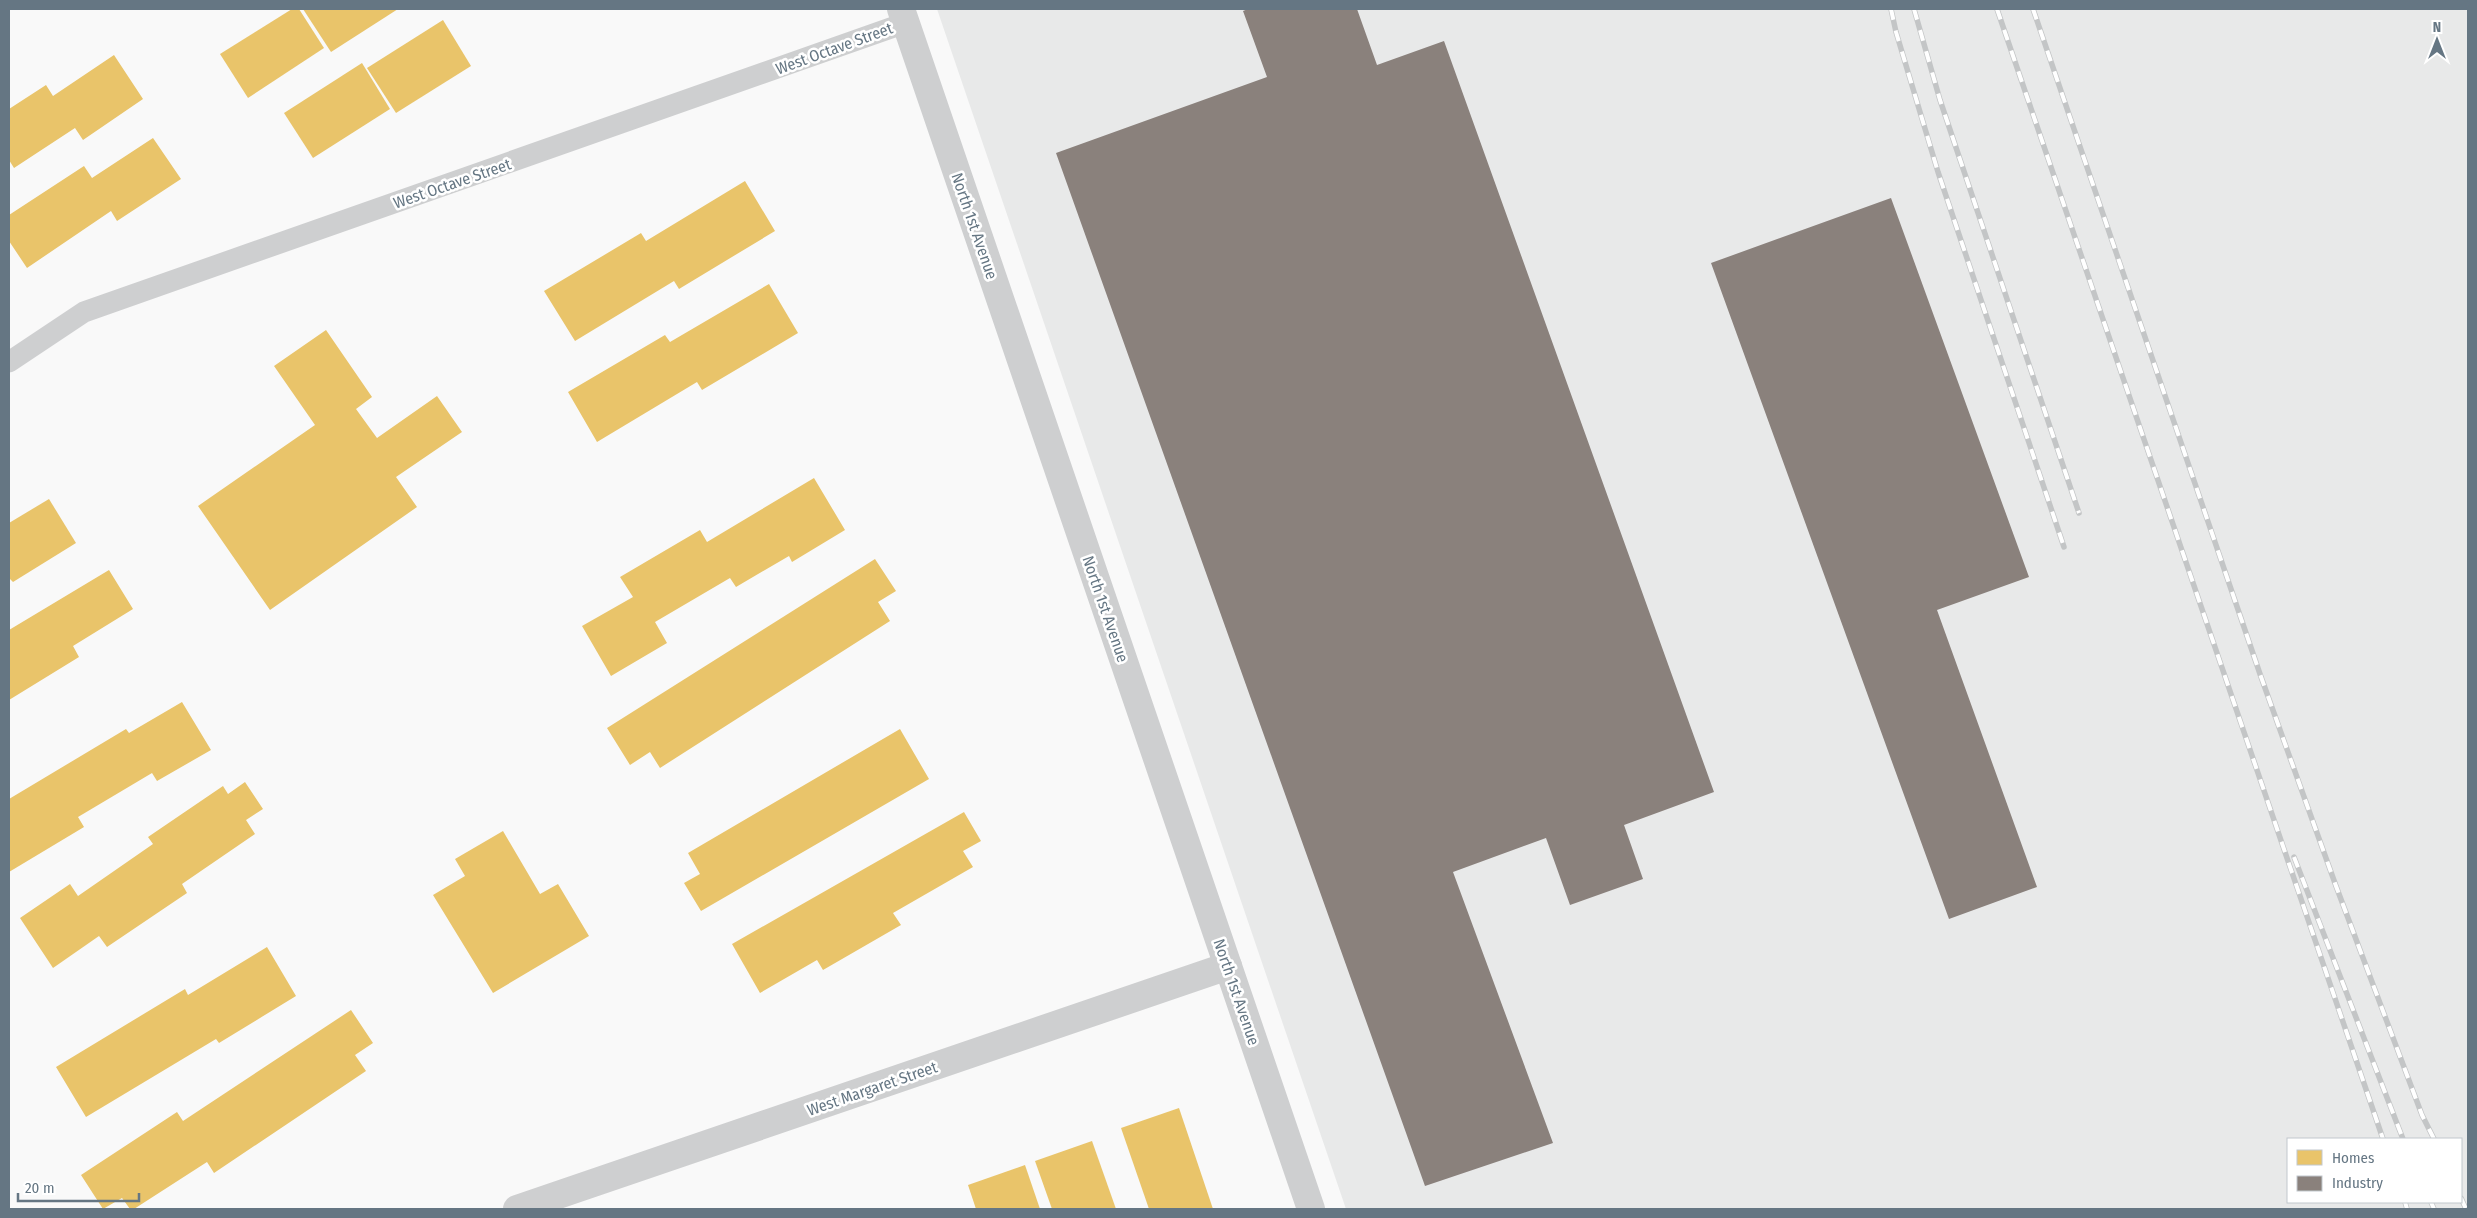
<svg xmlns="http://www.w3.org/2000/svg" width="2477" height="1218" font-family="'Fira Sans Condensed',sans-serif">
<rect width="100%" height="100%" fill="#f9f9f9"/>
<!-- built -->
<path fill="#e8e9e9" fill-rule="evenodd" d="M937,9h1531v1200h-1122zM2288,1139h173v63h-173z"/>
<!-- homes -->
<g fill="#e9c46a">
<path d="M292,9h7l25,39 -76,50 -28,-44z"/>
<path d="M303,9h95l-67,43z"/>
<path d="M443,20l28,46 -75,47 -29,-45z"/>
<path d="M114,55l29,44 -60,41 -8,-12 -61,40 -5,-8v-51l37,-24 7,11z"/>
<path d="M362,63l28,46 -77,49 -29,-45z"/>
<path d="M153,138l28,41 -64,42 -6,-10 -84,57 -18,-27v-26l75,-49 8,12z"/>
<path d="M745,181l30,50 -96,58 -5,-8 -99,60 -31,-50 97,-58 5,8z"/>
<path d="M769,284l29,49 -96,57 -5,-8 -100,60 -29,-50 97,-57 5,7z"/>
<path d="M326,330l46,67 -16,12 21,29 60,-42 25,36 -66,45 21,30 -147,103 -72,-104 117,-81 -41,-59z"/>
<path d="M814,478l31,52 -53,32 -3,-6 -53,31 -6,-9 -75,44 12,21 -56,33 -29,-50 51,-29 -13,-20 80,-47 7,12z"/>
<path d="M49,499l27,44 -63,39 -4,-4v-55z"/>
<path d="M875,559l21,32 -18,11 12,19 -230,147 -10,-16 -20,13 -23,-37z"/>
<path d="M109,570l24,39 -60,37 6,11 -70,43v-70z"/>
<path d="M182,702l29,48 -54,31 -5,-8 -74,44 6,10 -75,45v-73l117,-70 3,4z"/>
<path d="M900,729l29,50 -228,132 -17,-28 16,-9 -12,-21z"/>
<path d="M245,782l18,27 -17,11 9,14 -73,50 5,9 -80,54 -8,-11 -46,32 -33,-50 50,-34 8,12 75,-52 -5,-7 75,-51 5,8z"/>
<path d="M964,812l17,29 -18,10 10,16 -80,46 8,12 -78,45 -6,-10 -57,33 -28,-49z"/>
<path d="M503,831l37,63 18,-10 31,52 -96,57 -60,-98 32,-19 -10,-17z"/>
<path d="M267,947l29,49 -77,47 -3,-4 -130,78 -30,-50 129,-78 3,6z"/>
<path d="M351,1010l22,33 -18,12 11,16 -152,102 -7,-11 -73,47h-4l-8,-11 -19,11 -22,-34 96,-63 6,9z"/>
<path d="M1179,1108l34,101h-64l-28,-81z"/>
<path d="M1092,1141l24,68h-64l-17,-48z"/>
<path d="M1025,1165l15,44h-64l-8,-24z"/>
</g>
<!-- industry -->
<g fill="#8a817c">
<path d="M1248,9h109l20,56 67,-24 270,751 -90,33 19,54 -73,26 -24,-67 -93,34 100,271 -128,43 -369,-1033 211,-76 -24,-66z"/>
<path d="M1891,198l138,379 -92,33 100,277 -88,32 -238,-656z"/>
</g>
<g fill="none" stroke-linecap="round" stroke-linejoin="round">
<!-- service -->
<path stroke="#cecfd0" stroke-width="21" d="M9,362l75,-50 821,-289"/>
<!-- minor -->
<path stroke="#cecfd0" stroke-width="28" d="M517,1209l711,-243"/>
<!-- tertiary -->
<path stroke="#cecfd0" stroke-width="28" d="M901,9l410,1200"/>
<!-- rail casing -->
<g stroke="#c3c5c6" stroke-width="5.5">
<g id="rail">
<path d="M1891,9l5,23 42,140 126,375"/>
<path d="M1914,9l26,91 139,413"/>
<path d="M1997,9l386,1130"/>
<path d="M2033,9l227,665 76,212 86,229 12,24"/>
<path d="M2294,857l109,282"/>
<path d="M2461,1198l5,11"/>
<path d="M2405,1202l2,7"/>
<path d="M2431,1202l3,7"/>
</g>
</g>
<!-- rail -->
<use href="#rail" stroke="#fff" stroke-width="4" stroke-dasharray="11" stroke-linecap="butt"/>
</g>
<g text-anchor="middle" stroke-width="5" stroke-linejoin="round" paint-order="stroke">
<!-- street labels -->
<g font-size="16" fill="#657683" stroke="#fff">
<text transform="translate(834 48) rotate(-20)" y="6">West Octave Street</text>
<text transform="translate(452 183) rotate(-19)" y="6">West Octave Street</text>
<text transform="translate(975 226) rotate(71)" y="6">North 1st Avenue</text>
<text transform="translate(1106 609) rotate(71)" y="6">North 1st Avenue</text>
<text transform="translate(1237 992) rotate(71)" y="6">North 1st Avenue</text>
<text transform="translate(872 1088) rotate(-19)" y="6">West Margaret Street</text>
</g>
</g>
<!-- border -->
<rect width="2477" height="1218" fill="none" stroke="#657683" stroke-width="20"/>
<!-- legend -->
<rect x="2287" y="1138" width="175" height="65" fill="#ffffff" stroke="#c1c8cd"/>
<rect x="2297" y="1150" width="25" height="15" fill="#e9c46a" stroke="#c1c8cd"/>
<text x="2332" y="1163" font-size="15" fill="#657683">Homes</text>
<rect x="2297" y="1176" width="25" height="15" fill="#8a817c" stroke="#c1c8cd"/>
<text x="2332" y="1188" font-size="15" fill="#657683">Industry</text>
<!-- north arrow -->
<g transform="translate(2437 40)" stroke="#ffffff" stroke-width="4" paint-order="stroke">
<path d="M0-4L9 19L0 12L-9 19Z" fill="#657683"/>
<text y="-8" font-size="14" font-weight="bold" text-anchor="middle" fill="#657683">N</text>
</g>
<!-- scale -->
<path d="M18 1193v8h121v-8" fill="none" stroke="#657683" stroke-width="2.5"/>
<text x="25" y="1193" font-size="15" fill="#657683" stroke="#ffffff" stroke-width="4" paint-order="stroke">20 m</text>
</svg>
